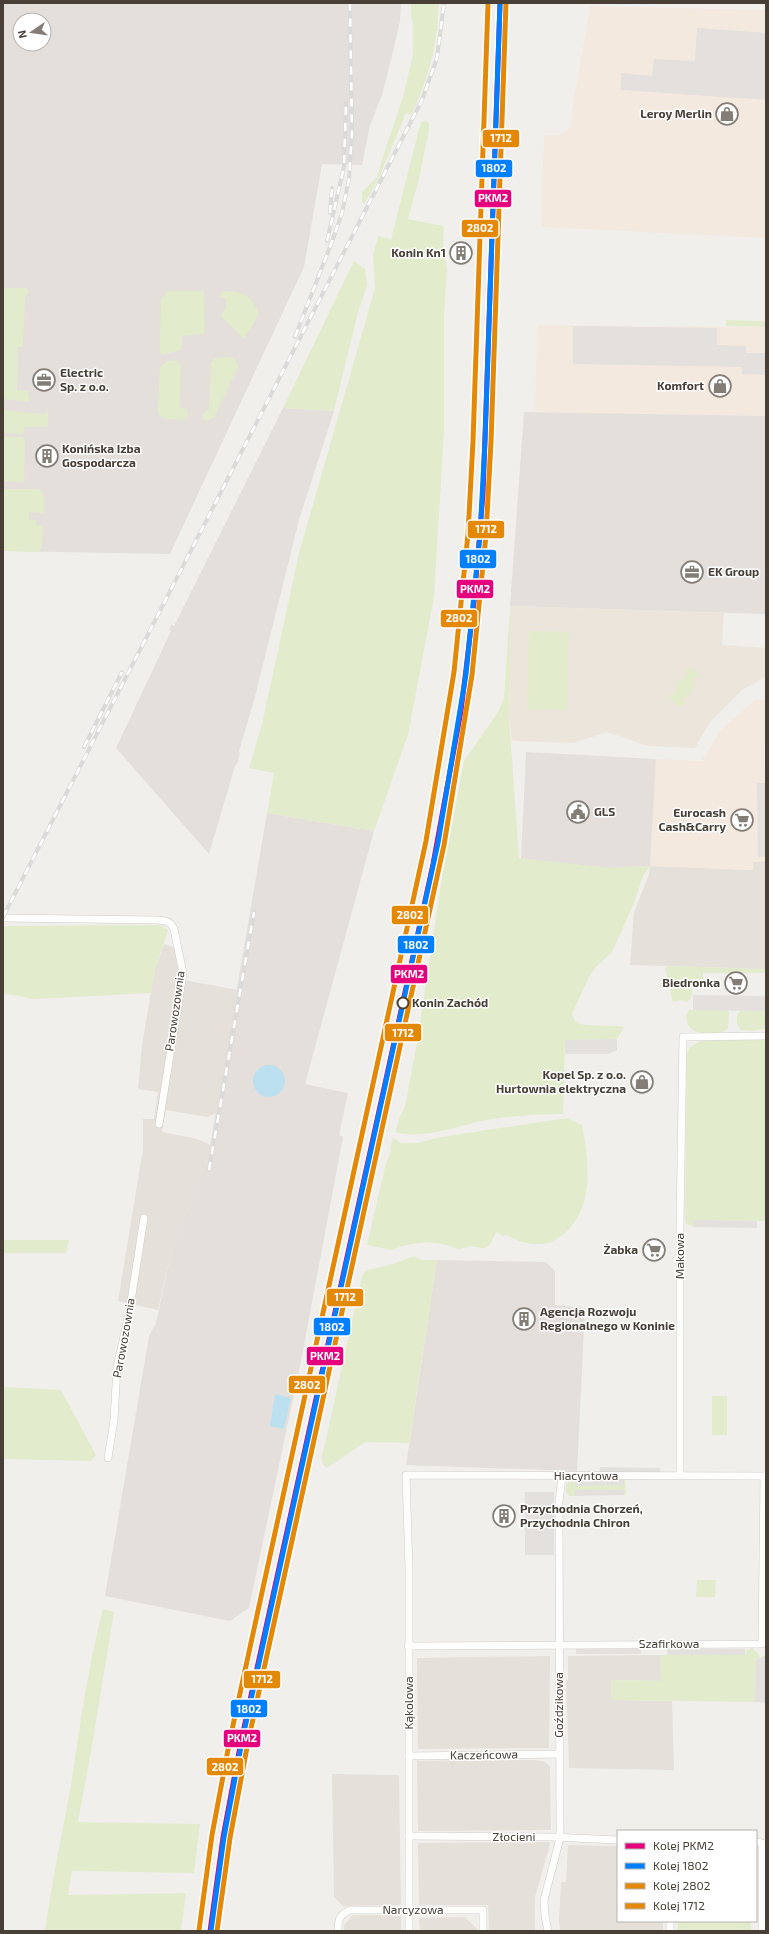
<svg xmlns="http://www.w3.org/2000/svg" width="769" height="1934" font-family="'Exo 2',sans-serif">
<rect width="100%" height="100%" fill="#f1efec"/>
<!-- residential -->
<g fill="#e5e0d9">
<path d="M756,861h10v108l-136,-4 4,-52 15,-39 1,-8 103,4v-8z"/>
<path d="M164,944l11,4 4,15 -1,16 60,11 -21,123 -10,4 -41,-7 -4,22 35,7 14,6 -3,12 -36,91 -14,62 -40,-9 25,-152v-30h11l4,-27 -20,-3 4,-44 13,-76z"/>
<path d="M660,1655l1,26 -49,-1 -1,20 61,1 2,69 -105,-2 -3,-88h2v-24z"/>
<path d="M550,1656l-1,92 -131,1 -1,-91z"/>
<path d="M536,1760l9,2 5,5 1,63 -133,1 -1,-70z"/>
<path d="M332,1774l67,1 2,130 -58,1 -9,-9z"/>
<path d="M549,1842l1,2 -15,53v34h-46l-1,-26h-69l-1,-62z"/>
<path d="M570,1845l48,1v75h45v10h-103l-1,-11 2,-38h5l2,-36z"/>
<path d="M353,1915h48v16h-57v-6z"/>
<path d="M465,1917l12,12v2h-57l-1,-13z"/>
</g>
<!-- commercial -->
<g fill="#f4e9df">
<path d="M590,6l176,4v228l-225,-11 3,-92h15l10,-7z"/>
<path d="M537,325l229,2v89l-231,-4z"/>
<path d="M755,700h11v46h-2l2,115 -13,1v8l-103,-4 6,-107 45,2 21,-32z"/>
</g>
<!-- industrial -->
<g fill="#e4dfdb" fill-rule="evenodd">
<path d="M3,3h398l-1,18 -8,35 -10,39 -12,30 -8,40 -40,-1 -18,103 -134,287 -167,-3zM20,20h24v24h-24z"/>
<path d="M283,408l51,3 -35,109 -44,177 -16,54 1,3 -3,10 -2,2 -26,88 -93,-106 55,-117 -2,-1 2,-5 3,1z"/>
<path d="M524,412l242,4v198l-256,-8z"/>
<path d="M526,752l130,7 -6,107 -40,2 -89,-9z"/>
<path d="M267,813l107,18 -69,253 43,9 -9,42 4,2 -42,224 -52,247 -19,13 -125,-25 44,-260 7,-13 16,-75 36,-91z"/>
<path d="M437,1260l109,2 9,9v34l30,3 -8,163 -171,-6z"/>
</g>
<!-- education -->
<path fill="#ece5db" d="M510,606l214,7 -2,32 44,3v29l-24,13 -32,32 -15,26 -47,-2 -41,-14 -33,11 -59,-2 -3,-1 -3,-24 2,-97z"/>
<!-- green -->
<g fill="#e2eccc">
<path d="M411,3h28c-1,39 -10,77 -28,112l-5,-2 -27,65 -15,26 -2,-2v-10l15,-15 6,-21 20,-59 10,-43v-30l-2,-8z"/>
<path d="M426,121l3,2v7l-10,49 -11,40 36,7 -1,18 4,26 -3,44v118l-10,165 -26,138 -34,96 -107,-18 7,-40 -25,-5 13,-44 37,-171 76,-265 -2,-33 5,-19 13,3 28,-110 2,-7z"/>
<path d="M354,261l11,8 2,16 -10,31 -23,95 -51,-3z"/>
<path d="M3,288h24l2,4 -4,5 -2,50h-5l-1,43 10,1 3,10 -2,1 -25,-3z"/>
<path d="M168,291h33l3,1 1,39 -2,3 -21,2v11l-2,3 -18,5 -2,-5 1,-51z"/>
<path d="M222,291c21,1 29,2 37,23l-15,25 -23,-23 5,-8v-10l-6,-1z"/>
<path d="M726,320l40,1v6l-40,-1z"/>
<path d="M230,357l5,2 3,8 -24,51 -8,3 -3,-2v-5l6,-5 2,-46 4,-5z"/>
<path d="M177,360l4,5 -1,42 7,2 1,5 -3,6 -19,-1 -7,-4 -1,-4 2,-44 8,-6z"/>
<path d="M3,410l41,4 4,-2v15h-24v5l-2,2 -19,-1z"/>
<path d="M3,437h19l3,2 -1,43 -21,-1z"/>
<path d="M3,489h36c7,6 5,15 5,24l-15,-1v8h8l-1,5h7l-2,23 -2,4 -36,-1z"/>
<path d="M510,606l1,13 -2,97 10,142 91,10 40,-2 -7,10 -9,27 -22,49 -16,15 -8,12 -16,35c1,3 3,7 5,8 8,6 34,2 47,5l-7,12 -52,1 -2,74c-25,0 -52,2 -77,6 -30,6 -61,20 -91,12l5,-16 5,-9 11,-59 26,-170 22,-117 34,-49 6,-14z"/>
<path d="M529,631l40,1 -2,78 -40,-1z"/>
<path d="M689,668l4,1 7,7 -6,2c2,10 -2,16 -10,21l2,6 -5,1 -7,-2 -5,-9 6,-1 2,-11 10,-8 -2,-6z"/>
<path d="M160,925l8,5 -13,39 -4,24 -118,6 -30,-6v-67z"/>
<path d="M668,966l98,3v4h-63v6h-12c1,9 4,20 -5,23l-4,-2 -9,2 -8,-34z"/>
<path d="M689,1010h37l3,2 -1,16c-5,7 -30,7 -36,1 -5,-3 -5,-9 -6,-14z"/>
<path d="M740,1011h26v18l-13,2 -12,-1c-5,-5 -6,-14 -1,-19z"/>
<path d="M766,1039v189l-1,-7 -71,-1v7l-8,-3 -1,-4 2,-165 2,-7 11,-7z"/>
<path d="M567,1118l15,7c7,36 13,82 -18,109 -6,5 -17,11 -25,10 -9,0 -24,-2 -31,-9l-6,1 -6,-4 -5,11 -5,5h-5l-10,-2 -12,3 -16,-5 -17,-2 -24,4 -11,4 -24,-5 19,-82 5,-12 -1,-4 3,-9 8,5h17l23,-6z"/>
<path d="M3,1240h66l-3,13h-63z"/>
<path d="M414,1256l8,4h15l-28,183 -44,-1 -38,26c-9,-5 -4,-16 -2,-24l37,-168 3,-5 28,-7z"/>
<path d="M3,1387l58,3 35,65 -5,6 -88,-2z"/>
<rect x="712" y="1396" width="15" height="39"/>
<path d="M570,1480h5v5h49v-5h1l1,14 -2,1v-5h-49v6h-6l-3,-4v-7z"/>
<path d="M697,1580h19l-1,17h-19z"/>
<path d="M103,1609l11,3 -22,134 -14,76 122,2 -6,49 -122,-2 -4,24 118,-2 -5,38h-136c7,-53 19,-105 28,-158 8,-56 16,-110 30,-164z"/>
<path d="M752,1648l5,4 3,5 -4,3 -1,42 -144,-2v-20l50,1 -1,-26h85l1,-4z"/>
<path d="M678,1921l73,1v9h-73z"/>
</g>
<!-- parking -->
<g fill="#e3e0dd">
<path d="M697,28l69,5v67l-145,-10v-17l31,3 2,-17 41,2z"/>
<path d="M573,326l144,2v17l29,1v7h20v22l-24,-1v-7l-169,-3z"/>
<path d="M757,783h9v74h-8z"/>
<path d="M693,995l73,1v15l-73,-1z"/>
<path d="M617,1039v11l-9,4h-43v-14z"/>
<path d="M694,1220l63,1v7l-63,-1z"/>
<path d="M600,1467l60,1v5l-60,-1z"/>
<path d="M575,1480h49v5l-49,1z"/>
<path d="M575,1490h49v5l-49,1z"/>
<rect x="525" y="1492" width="29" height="63"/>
<rect x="576" y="1649" width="65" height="5"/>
<rect x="667" y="1649" width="78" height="6"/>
<path d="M766,1655v48l-11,-1 1,-42z"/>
</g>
<!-- water -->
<g fill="#bce0f0">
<circle cx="269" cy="1081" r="16"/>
<path d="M275,1394l16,4 -7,31 -14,-3z"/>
</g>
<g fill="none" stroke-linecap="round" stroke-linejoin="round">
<!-- street casing -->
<g stroke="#cfcdc9" stroke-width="8">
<g id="street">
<path d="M3,918l154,2 9,1 5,3 3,5 9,44 -24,151"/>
<path d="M108,1458l6,-38 3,-53 12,-53 15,-96"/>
<path d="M680,1475v-251l3,-187 83,-1"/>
<path d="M408,1646l354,-2 2,-168"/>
<path d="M409,1756l150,-2"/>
<path d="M409,1836l143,1 66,3"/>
<path d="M756,1842l6,1v88"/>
<path d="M670,1921v10"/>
<path d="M338,1931c0,-11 1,-16 12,-21h133v21"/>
<path d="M409,1931v-363l-3,-93 360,1"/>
<path d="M548,1931l-3,-15 -1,-16 16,-62 -1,-336 3,-26"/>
</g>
</g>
<!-- street -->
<use href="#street" stroke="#fdfdfc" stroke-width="7"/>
<!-- rail casing -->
<g stroke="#dadad9" stroke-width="4">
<g id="rail">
<path d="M330,213l2,-25"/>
<path d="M327,241l17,-74 2,-64"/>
<path d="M295,337l38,-98 9,-26 7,-34 3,-46 -2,-130"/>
<path d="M84,747l38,-75"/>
<path d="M3,917l419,-817 15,-42 7,-55"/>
<path d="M209,1170l45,-258"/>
</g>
</g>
<!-- rail -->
<use href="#rail" stroke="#fff" stroke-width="2.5" stroke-dasharray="8" stroke-linecap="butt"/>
<!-- rail-1 casing -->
<g stroke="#fff" stroke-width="8">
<path id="rail-1" d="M210,1931l13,-94 18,-96 192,-877 28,-153 13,-109 9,-108 17,-491"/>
</g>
<!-- rail-2 casing -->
<g stroke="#fff" stroke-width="8">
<path id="rail-2" d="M211,1931l13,-94 18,-96 196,-898 28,-169 14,-139 5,-94 15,-438"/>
</g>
<!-- rail-3 casing -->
<g stroke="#fff" stroke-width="8">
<path id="rail-3" d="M199,1930l13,-95 18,-96 196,-898 28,-169 14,-138 5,-93 15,-438"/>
</g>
<!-- rail-4 casing -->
<g stroke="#fff" stroke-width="8">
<path id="rail-4" d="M217,1931l13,-93 18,-96 196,-897 28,-170 14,-140 5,-93 15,-439"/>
</g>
<!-- rail-1 -->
<use href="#rail-1" stroke="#e5007d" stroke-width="5"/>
<!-- rail-2 -->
<use href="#rail-2" stroke="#0080ff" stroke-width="5"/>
<!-- rail-3 -->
<use href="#rail-3" stroke="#e48808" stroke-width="5"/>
<!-- rail-4 -->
<use href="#rail-4" stroke="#e48808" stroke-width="5"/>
</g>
<!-- icons -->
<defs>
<g id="shop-ring" transform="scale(1.15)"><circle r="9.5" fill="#fff" stroke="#837d76" stroke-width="1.5"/><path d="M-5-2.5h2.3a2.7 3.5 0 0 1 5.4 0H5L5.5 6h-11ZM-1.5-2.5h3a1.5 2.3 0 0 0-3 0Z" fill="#837d76"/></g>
<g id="building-ring" transform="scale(1.15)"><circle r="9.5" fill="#fff" stroke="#837d76" stroke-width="1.5"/><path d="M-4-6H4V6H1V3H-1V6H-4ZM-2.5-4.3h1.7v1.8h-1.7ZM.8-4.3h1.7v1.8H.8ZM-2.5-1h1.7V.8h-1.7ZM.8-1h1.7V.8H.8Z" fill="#837d76"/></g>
<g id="office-ring" transform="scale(1.15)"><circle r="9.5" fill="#fff" stroke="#837d76" stroke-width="1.5"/><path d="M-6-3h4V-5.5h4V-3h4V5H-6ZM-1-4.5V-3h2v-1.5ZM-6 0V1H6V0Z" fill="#837d76"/></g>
<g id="civic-ring" transform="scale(1.15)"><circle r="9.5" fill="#fff" stroke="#837d76" stroke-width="1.5"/><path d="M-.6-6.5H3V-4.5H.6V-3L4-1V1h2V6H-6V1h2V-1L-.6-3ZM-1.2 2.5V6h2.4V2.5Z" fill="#837d76"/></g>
<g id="supermarket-ring" transform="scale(1.15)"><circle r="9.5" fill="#fff" stroke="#837d76" stroke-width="1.5"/><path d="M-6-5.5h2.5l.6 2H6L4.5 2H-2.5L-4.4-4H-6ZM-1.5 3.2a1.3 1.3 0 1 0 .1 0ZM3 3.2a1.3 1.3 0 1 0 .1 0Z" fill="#837d76"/></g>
</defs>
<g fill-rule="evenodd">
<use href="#shop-ring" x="727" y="114"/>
<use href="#building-ring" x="461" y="253"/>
<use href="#office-ring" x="44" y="380"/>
<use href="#shop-ring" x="720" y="386"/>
<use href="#building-ring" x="47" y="456"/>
<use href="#office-ring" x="692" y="572"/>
<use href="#civic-ring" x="578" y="812"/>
<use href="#supermarket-ring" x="742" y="820"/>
<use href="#supermarket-ring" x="736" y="983"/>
<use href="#shop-ring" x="642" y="1082"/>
<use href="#supermarket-ring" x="654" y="1250"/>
<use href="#building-ring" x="524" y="1319"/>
<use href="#building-ring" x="504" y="1516"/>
</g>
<!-- markers -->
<circle fill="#fff" stroke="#484037" stroke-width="2" cx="403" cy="1003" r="5.5"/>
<g text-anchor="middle" stroke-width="3" stroke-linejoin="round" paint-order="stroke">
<!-- poi labels -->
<g font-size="12" font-weight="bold" fill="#484037" stroke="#fff" text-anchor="end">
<text x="712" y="118">Leroy Merlin</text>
<text x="446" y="257">Konin Kn1</text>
<text x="60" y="377" text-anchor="start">Electric<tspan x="60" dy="14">Sp. z o.o.</tspan></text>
<text x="704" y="390">Komfort</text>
<text x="62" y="453" text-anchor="start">Konińska Izba<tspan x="62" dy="14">Gospodarcza</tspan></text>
<text x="708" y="576" text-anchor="start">EK Group</text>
<text x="594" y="816" text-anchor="start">GLS</text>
<text x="726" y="817">Eurocash<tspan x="726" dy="14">Cash&amp;Carry</tspan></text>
<text x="720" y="987">Biedronka</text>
<text x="626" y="1079">Kopel Sp. z o.o.<tspan x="626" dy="14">Hurtownia elektryczna</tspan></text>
<text x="638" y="1254">Żabka</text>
<text x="540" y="1316" text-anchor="start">Agencja Rozwoju<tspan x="540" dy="14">Regionalnego w Koninie</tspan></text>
<text x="520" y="1513" text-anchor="start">Przychodnia Chorzeń,<tspan x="520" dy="14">Przychodnia Chiron</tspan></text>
</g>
<!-- stop labels -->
<g font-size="12" font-weight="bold" fill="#484037" stroke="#fff" text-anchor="start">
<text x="412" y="1007">Konin Zachód</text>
</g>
<!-- street labels -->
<g font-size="12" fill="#484037" stroke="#fff">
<text transform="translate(175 1011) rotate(-82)" y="4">Parowozownia</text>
<text transform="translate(680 1256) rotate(-90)" y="4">Makowa</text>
<text transform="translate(124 1338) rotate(-80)" y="4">Parowozownia</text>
<text x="586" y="1480">Hiacyntowa</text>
<text x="669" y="1648">Szafirkowa</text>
<text transform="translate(409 1703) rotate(-90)" y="4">Kąkolowa</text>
<text transform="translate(559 1705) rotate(-90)" y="4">Goździkowa</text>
<text transform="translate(484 1755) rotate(-1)" y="4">Kaczeńcowa</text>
<text x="514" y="1841">Złocieni</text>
<text x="413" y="1914">Narcyzowa</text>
</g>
</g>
<g stroke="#fff" stroke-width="1.5">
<rect x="482" y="129" width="38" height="19" rx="4" fill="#e48808"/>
<rect x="475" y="159" width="38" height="19" rx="4" fill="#0080ff"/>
<rect x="474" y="189" width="38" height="19" rx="4" fill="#e5007d"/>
<rect x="461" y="219" width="38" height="19" rx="4" fill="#e48808"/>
<rect x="467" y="520" width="38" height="19" rx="4" fill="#e48808"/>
<rect x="459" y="549" width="38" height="20" rx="4" fill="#0080ff"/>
<rect x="456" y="579" width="38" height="20" rx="4" fill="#e5007d"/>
<rect x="440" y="609" width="38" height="19" rx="4" fill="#e48808"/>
<rect x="391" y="905" width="38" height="20" rx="4" fill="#e48808"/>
<rect x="397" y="935" width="38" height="19" rx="4" fill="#0080ff"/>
<rect x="390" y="964" width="38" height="20" rx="4" fill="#e5007d"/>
<rect x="384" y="1023" width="38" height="19" rx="4" fill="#e48808"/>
<rect x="326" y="1288" width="38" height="19" rx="4" fill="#e48808"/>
<rect x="313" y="1317" width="38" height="19" rx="4" fill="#0080ff"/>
<rect x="306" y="1346" width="38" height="20" rx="4" fill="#e5007d"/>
<rect x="288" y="1375" width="38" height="19" rx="4" fill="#e48808"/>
<rect x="243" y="1670" width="38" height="19" rx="4" fill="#e48808"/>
<rect x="230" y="1699" width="38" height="19" rx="4" fill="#0080ff"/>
<rect x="223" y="1729" width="38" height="19" rx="4" fill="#e5007d"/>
<rect x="206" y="1757" width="38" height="19" rx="4" fill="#e48808"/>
</g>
<g font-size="11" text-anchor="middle" font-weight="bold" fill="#fff">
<text x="501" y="142">1712</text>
<text x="494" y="172">1802</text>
<text x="493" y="202">PKM2</text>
<text x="480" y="232">2802</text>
<text x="486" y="533">1712</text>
<text x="478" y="563">1802</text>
<text x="475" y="593">PKM2</text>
<text x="459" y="622">2802</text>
<text x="410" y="919">2802</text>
<text x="416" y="949">1802</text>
<text x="409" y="978">PKM2</text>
<text x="403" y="1037">1712</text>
<text x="345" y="1301">1712</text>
<text x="332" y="1331">1802</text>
<text x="325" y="1360">PKM2</text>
<text x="307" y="1389">2802</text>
<text x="262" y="1683">1712</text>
<text x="249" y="1713">1802</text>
<text x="242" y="1742">PKM2</text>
<text x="225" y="1771">2802</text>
</g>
<!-- border -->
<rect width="769" height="1934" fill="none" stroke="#484037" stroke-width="8"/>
<!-- legend -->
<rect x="617" y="1830" width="140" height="92" fill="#ffffff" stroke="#b6b3af"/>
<rect x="625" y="1843" width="20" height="6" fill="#e5007d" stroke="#b6b3af"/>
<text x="653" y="1850" font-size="12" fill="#484037">Kolej PKM2</text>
<rect x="625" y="1863" width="20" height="6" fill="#0080ff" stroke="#b6b3af"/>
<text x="653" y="1870" font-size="12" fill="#484037">Kolej 1802</text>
<rect x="625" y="1883" width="20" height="6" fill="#e48808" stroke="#b6b3af"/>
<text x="653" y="1890" font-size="12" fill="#484037">Kolej 2802</text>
<rect x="625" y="1903" width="20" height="6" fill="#e48808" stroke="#b6b3af"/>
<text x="653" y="1910" font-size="12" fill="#484037">Kolej 1712</text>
<!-- north arrow -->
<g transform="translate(32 32) rotate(257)"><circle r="19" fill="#ffffff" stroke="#b6b3af"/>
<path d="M0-3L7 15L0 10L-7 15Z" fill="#837d76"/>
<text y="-6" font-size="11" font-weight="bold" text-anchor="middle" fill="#484037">N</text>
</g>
</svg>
